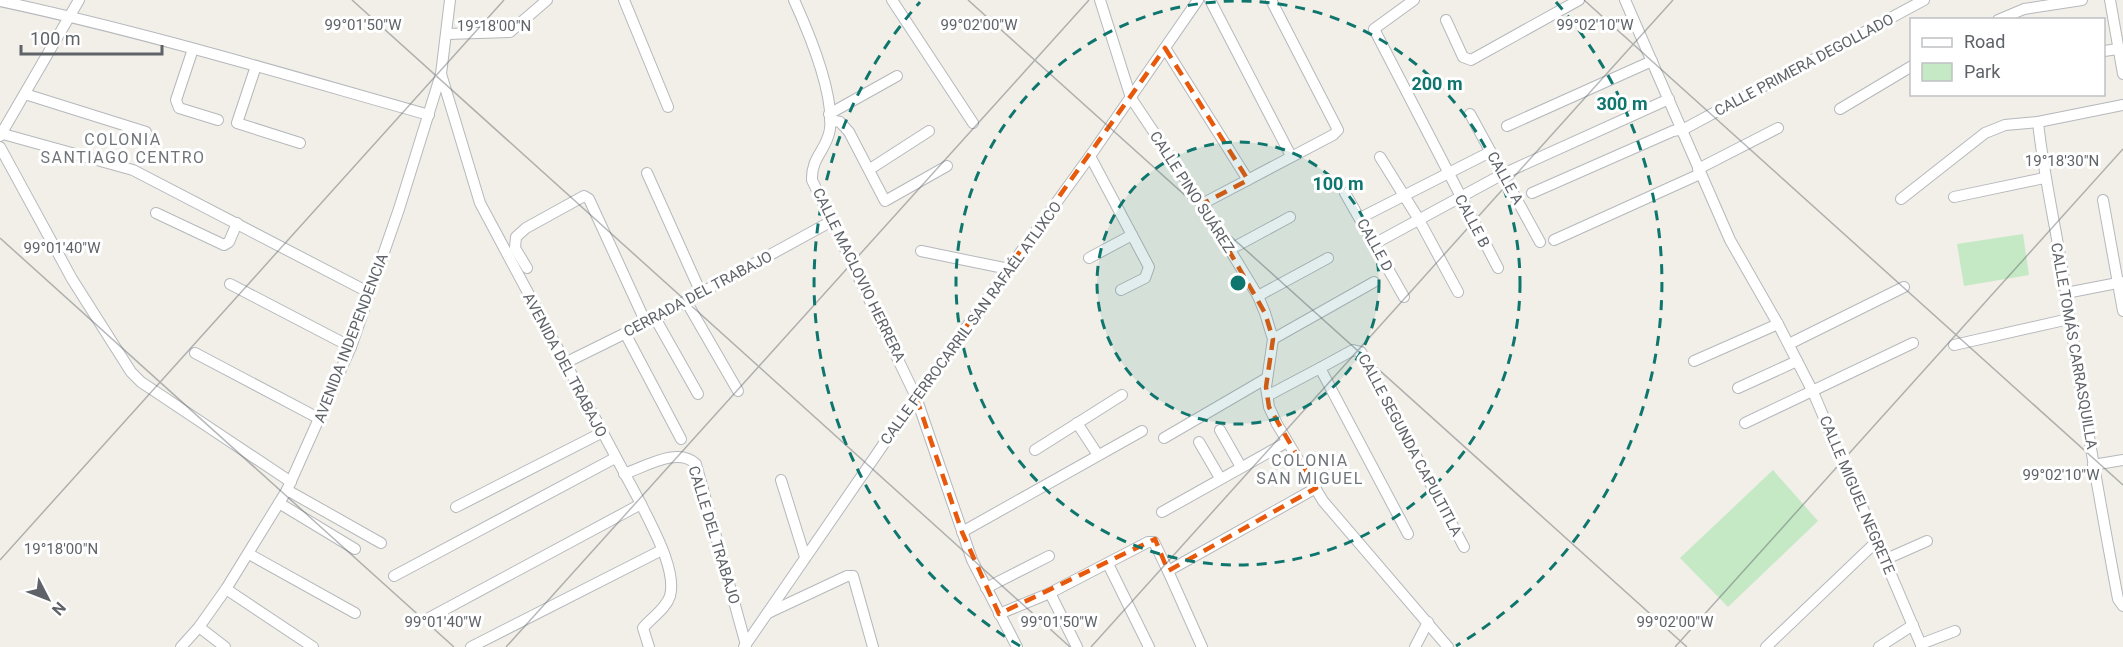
<svg xmlns="http://www.w3.org/2000/svg" width="2123" height="647" font-family="Roboto,sans-serif">
<rect width="100%" height="100%" fill="#f1efe8"/>
<!-- green -->
<g fill="#c5e8c5">
<path d="M2023,234l6,41 -65,11 -7,-42z"/>
<path d="M1773,470l45,51 -90,86 -48,-49z"/>
</g>
<g fill="none" stroke-linecap="round" stroke-linejoin="round">
<!-- minor casing -->
<g stroke="#b5b8bc" stroke-width="12">
<g id="minor">
<path d="M624,0l44,107"/>
<path d="M794,0c15,33 40,93 36,129 -3,21 -19,28 -18,51l104,217 56,163 45,87"/>
<path d="M892,0l81,123"/>
<path d="M1100,0l31,98 71,106 56,92 7,17 8,26 -7,48 3,20 8,17 46,77 125,146"/>
<path d="M1210,0l81,156"/>
<path d="M1414,0l-40,29 124,239"/>
<path d="M1625,0l105,240 48,84 35,68 109,255"/>
<path d="M2110,0l13,74"/>
<path d="M0,1c145,31 287,74 429,114"/>
<path d="M1446,20l17,37 8,3 108,-60"/>
<path d="M1998,20l26,-11 58,-9"/>
<path d="M447,34l63,-2 37,-32"/>
<path d="M1165,48l83,132"/>
<path d="M193,49l-17,51 3,8 39,12"/>
<path d="M2104,51l14,-2"/>
<path d="M256,66l-19,57 63,20"/>
<path d="M441,74l39,129 161,301c11,23 36,66 29,92 -4,13 -18,21 -27,32l6,19"/>
<path d="M25,94l121,38"/>
<path d="M1840,109l72,-43"/>
<path d="M829,114l68,-38"/>
<path d="M1470,114l70,128"/>
<path d="M830,120l10,2 9,10 36,69 62,-35"/>
<path d="M2038,122c6,58 20,114 28,171 15,102 33,204 52,306l5,7"/>
<path d="M1507,126l145,-65"/>
<path d="M3,134l130,36 237,123"/>
<path d="M0,136l79,-136"/>
<path d="M0,147l72,132 59,93 10,10 150,100"/>
<path d="M1090,156l59,111 -4,11 -24,12"/>
<path d="M1380,157l38,61 40,74"/>
<path d="M870,169l59,-38"/>
<path d="M1698,169l80,-41"/>
<path d="M647,173l54,120"/>
<path d="M1345,193l59,104"/>
<path d="M1532,193l141,-62 11,-2 240,-129"/>
<path d="M1954,197l90,-19"/>
<path d="M1901,199l84,-66 20,-8 33,-3 85,-17"/>
<path d="M2103,200l20,111"/>
<path d="M1202,204l131,-69 5,-5 -67,-130"/>
<path d="M156,213l68,32 5,-3 8,-19"/>
<path d="M1360,218l130,-66"/>
<path d="M1554,240l146,-66"/>
<path d="M1374,244l129,-70 166,-75"/>
<path d="M1229,250l61,-33"/>
<path d="M921,251l88,18"/>
<path d="M1089,258l43,-23"/>
<path d="M527,268l-12,-20 1,-11 10,-9 58,-32 5,3 57,124"/>
<path d="M230,284l121,63"/>
<path d="M2066,293l57,-11"/>
<path d="M1258,296l70,-38"/>
<path d="M686,301l52,90"/>
<path d="M655,318l43,76"/>
<path d="M625,333l56,106"/>
<path d="M1273,339l101,-57"/>
<path d="M1789,344l115,-57"/>
<path d="M1954,345l115,-26"/>
<path d="M195,353l125,66"/>
<path d="M1694,361l84,-37"/>
<path d="M565,363l81,-40 184,-101"/>
<path d="M1320,368l33,-18 8,2 103,195"/>
<path d="M1738,388l59,-27"/>
<path d="M1269,395l51,-27 88,166"/>
<path d="M1077,423l21,32"/>
<path d="M1745,423l168,-80"/>
<path d="M1220,430l21,37"/>
<path d="M1164,438l103,-60"/>
<path d="M1199,442l21,36"/>
<path d="M1035,450l87,-55"/>
<path d="M2093,465l30,-5"/>
<path d="M624,474c21,-7 54,-28 72,-10l50,181"/>
<path d="M781,480l24,77"/>
<path d="M287,490l94,53"/>
<path d="M279,503l76,46"/>
<path d="M456,507l145,-74"/>
<path d="M1162,512l125,-70"/>
<path d="M962,532l180,-101"/>
<path d="M249,554l106,59"/>
<path d="M1884,560l43,-19"/>
<path d="M1108,564l41,83"/>
<path d="M1168,571l34,76"/>
<path d="M394,576l221,-118"/>
<path d="M986,588l63,-32"/>
<path d="M226,589l87,58"/>
<path d="M1050,593l27,54"/>
<path d="M768,613l79,-37h6l20,71"/>
<path d="M999,614l51,-21 98,-51h6l14,29 148,-83"/>
<path d="M429,618l212,-114"/>
<path d="M199,627l26,20"/>
<path d="M1921,644l34,-13"/>
<path d="M181,647l18,-20 27,-38 61,-99 64,-143 48,-138 42,-135 9,-74"/>
<path d="M471,647l191,-97"/>
<path d="M744,647l172,-250 174,-241 108,-156"/>
<path d="M1415,647l13,-25"/>
<path d="M1766,647l110,-105"/>
<path d="M1879,647l34,-22"/>
</g>
</g>
<!-- minor -->
<use href="#minor" stroke="#fff" stroke-width="10"/>
</g>
<!-- marked area -->
<path fill="none" stroke="#e8590c" stroke-width="4.5" stroke-dasharray="12 8" stroke-linejoin="round" d="M1165,48l83,132 -46,24 63,109 8,26 -7,48 3,20 47,81 -148,83 -13,-32 -156,75 -37,-82 -46,-135z"/>
<!-- ticks -->
<path fill="none" stroke="#5f6368" stroke-width="1.5" stroke-opacity="0.45" d="M352,0l718,647M968,0l719,647M1584,0l539,485M0,238l454,409M0,560l504,-560M506,647l583,-647M1091,647l582,-647M1675,647l448,-498"/>
<!-- distance rings -->
<circle cx="1238" cy="283" r="141" fill="#0f766e" fill-opacity=".12"/>
<g fill="none" stroke="#0f766e" stroke-width="3" stroke-dasharray="10 8">
<circle cx="1238" cy="283" r="141"/>
<circle cx="1238" cy="283" r="282"/>
<path d="M1020 646A424 424 0 0 1 920 2M1556 2A424 424 0 0 1 1456 646"/>
</g>
<g text-anchor="middle" stroke-width="6" stroke-linejoin="round" paint-order="stroke">
<!-- street labels -->
<g font-size="15" fill="#5f6368" stroke="#fff">
<text transform="translate(1804 65) rotate(-28)" y="5">CALLE PRIMERA DEGOLLADO</text>
<text transform="translate(1505 178) rotate(61)" y="5">CALLE A</text>
<text transform="translate(1192 192) rotate(57)" y="5">CALLE PINO SUÁREZ</text>
<text transform="translate(1472 221) rotate(62)" y="5">CALLE B</text>
<text transform="translate(1375 245) rotate(61)" y="5">CALLE D</text>
<text transform="translate(859 275) rotate(64)" y="5">CALLE MACLOVIO HERRERA</text>
<text transform="translate(698 294) rotate(-28)" y="5">CERRADA DEL TRABAJO</text>
<text transform="translate(971 323) rotate(-54)" y="5">CALLE FERROCARRIL SAN RAFAÉL ATLIXCO</text>
<text transform="translate(351 338) rotate(-69)" y="5">AVENIDA INDEPENDENCIA</text>
<text transform="translate(2074 346) rotate(80)" y="5">CALLE TOMÁS CARRASQUILLA</text>
<text transform="translate(565 365) rotate(62)" y="5">AVENIDA DEL TRABAJO</text>
<text transform="translate(1410 445) rotate(62)" y="5">CALLE SEGUNDA CAPULTITLA</text>
<text transform="translate(1857 495) rotate(67)" y="5">CALLE MIGUEL NEGRETE</text>
<text transform="translate(714 535) rotate(73)" y="5">CALLE DEL TRABAJO</text>
</g>
<!-- neighbourhood labels -->
<g font-size="16" letter-spacing="1.5" fill="#70757a" stroke="#fff">
<text x="123" y="145">COLONIA<tspan x="123" dy="18">SANTIAGO CENTRO</tspan></text>
<text x="1310" y="466">COLONIA<tspan x="1310" dy="18">SAN MIGUEL</tspan></text>
</g>
</g>
<g font-size="15" text-anchor="middle" fill="#5f6368" stroke="#fff" stroke-width="6" stroke-linejoin="round" paint-order="stroke">
<text x="363" y="30">99°01'50"W</text>
<text x="979" y="30">99°02'00"W</text>
<text x="1595" y="30">99°02'10"W</text>
<text x="494" y="31">19°18'00"N</text>
<text x="2062" y="166">19°18'30"N</text>
<text x="62" y="253">99°01'40"W</text>
<text x="2061" y="480">99°02'10"W</text>
<text x="61" y="554">19°18'00"N</text>
<text x="443" y="627">99°01'40"W</text>
<text x="1059" y="627">99°01'50"W</text>
<text x="1675" y="627">99°02'00"W</text>
</g>
<circle cx="1238" cy="283" r="9" fill="#0f766e" stroke="#fff" stroke-width="3"/>
<g font-size="18" text-anchor="middle" font-weight="bold" fill="#0f766e" stroke="#fff" stroke-width="6" stroke-linejoin="round" paint-order="stroke">
<text x="1437" y="90">200 m</text>
<text x="1622" y="110">300 m</text>
<text x="1338" y="190">100 m</text>
</g>
<!-- legend -->
<rect x="1910" y="18" width="195" height="78" fill="#ffffff" stroke="#bfc1c3" stroke-width="1.5"/>
<rect x="1922" y="38" width="30" height="9" fill="#ffffff" stroke="#bfc1c3" stroke-width="1.5"/>
<text x="1964" y="48" font-size="18" fill="#5f6368">Road</text>
<rect x="1922" y="63" width="30" height="18" fill="#c5e8c5" stroke="#bfc1c3" stroke-width="1.5"/>
<text x="1964" y="78" font-size="18" fill="#5f6368">Park</text>
<!-- north arrow -->
<g transform="translate(48 599) rotate(132)" stroke="#ffffff" stroke-width="4.5" paint-order="stroke">
<path d="M0-4.5L10 22L0 15L-10 22Z" fill="#5f6368"/>
<text y="-9" font-size="16" font-weight="bold" text-anchor="middle" fill="#5f6368">N</text>
</g>
<!-- scale -->
<path d="M21 45v9h141v-9" fill="none" stroke="#5f6368" stroke-width="3"/>
<text x="30" y="45" font-size="18" fill="#5f6368" stroke="#ffffff" stroke-width="4.5" paint-order="stroke">100 m</text>
</svg>
